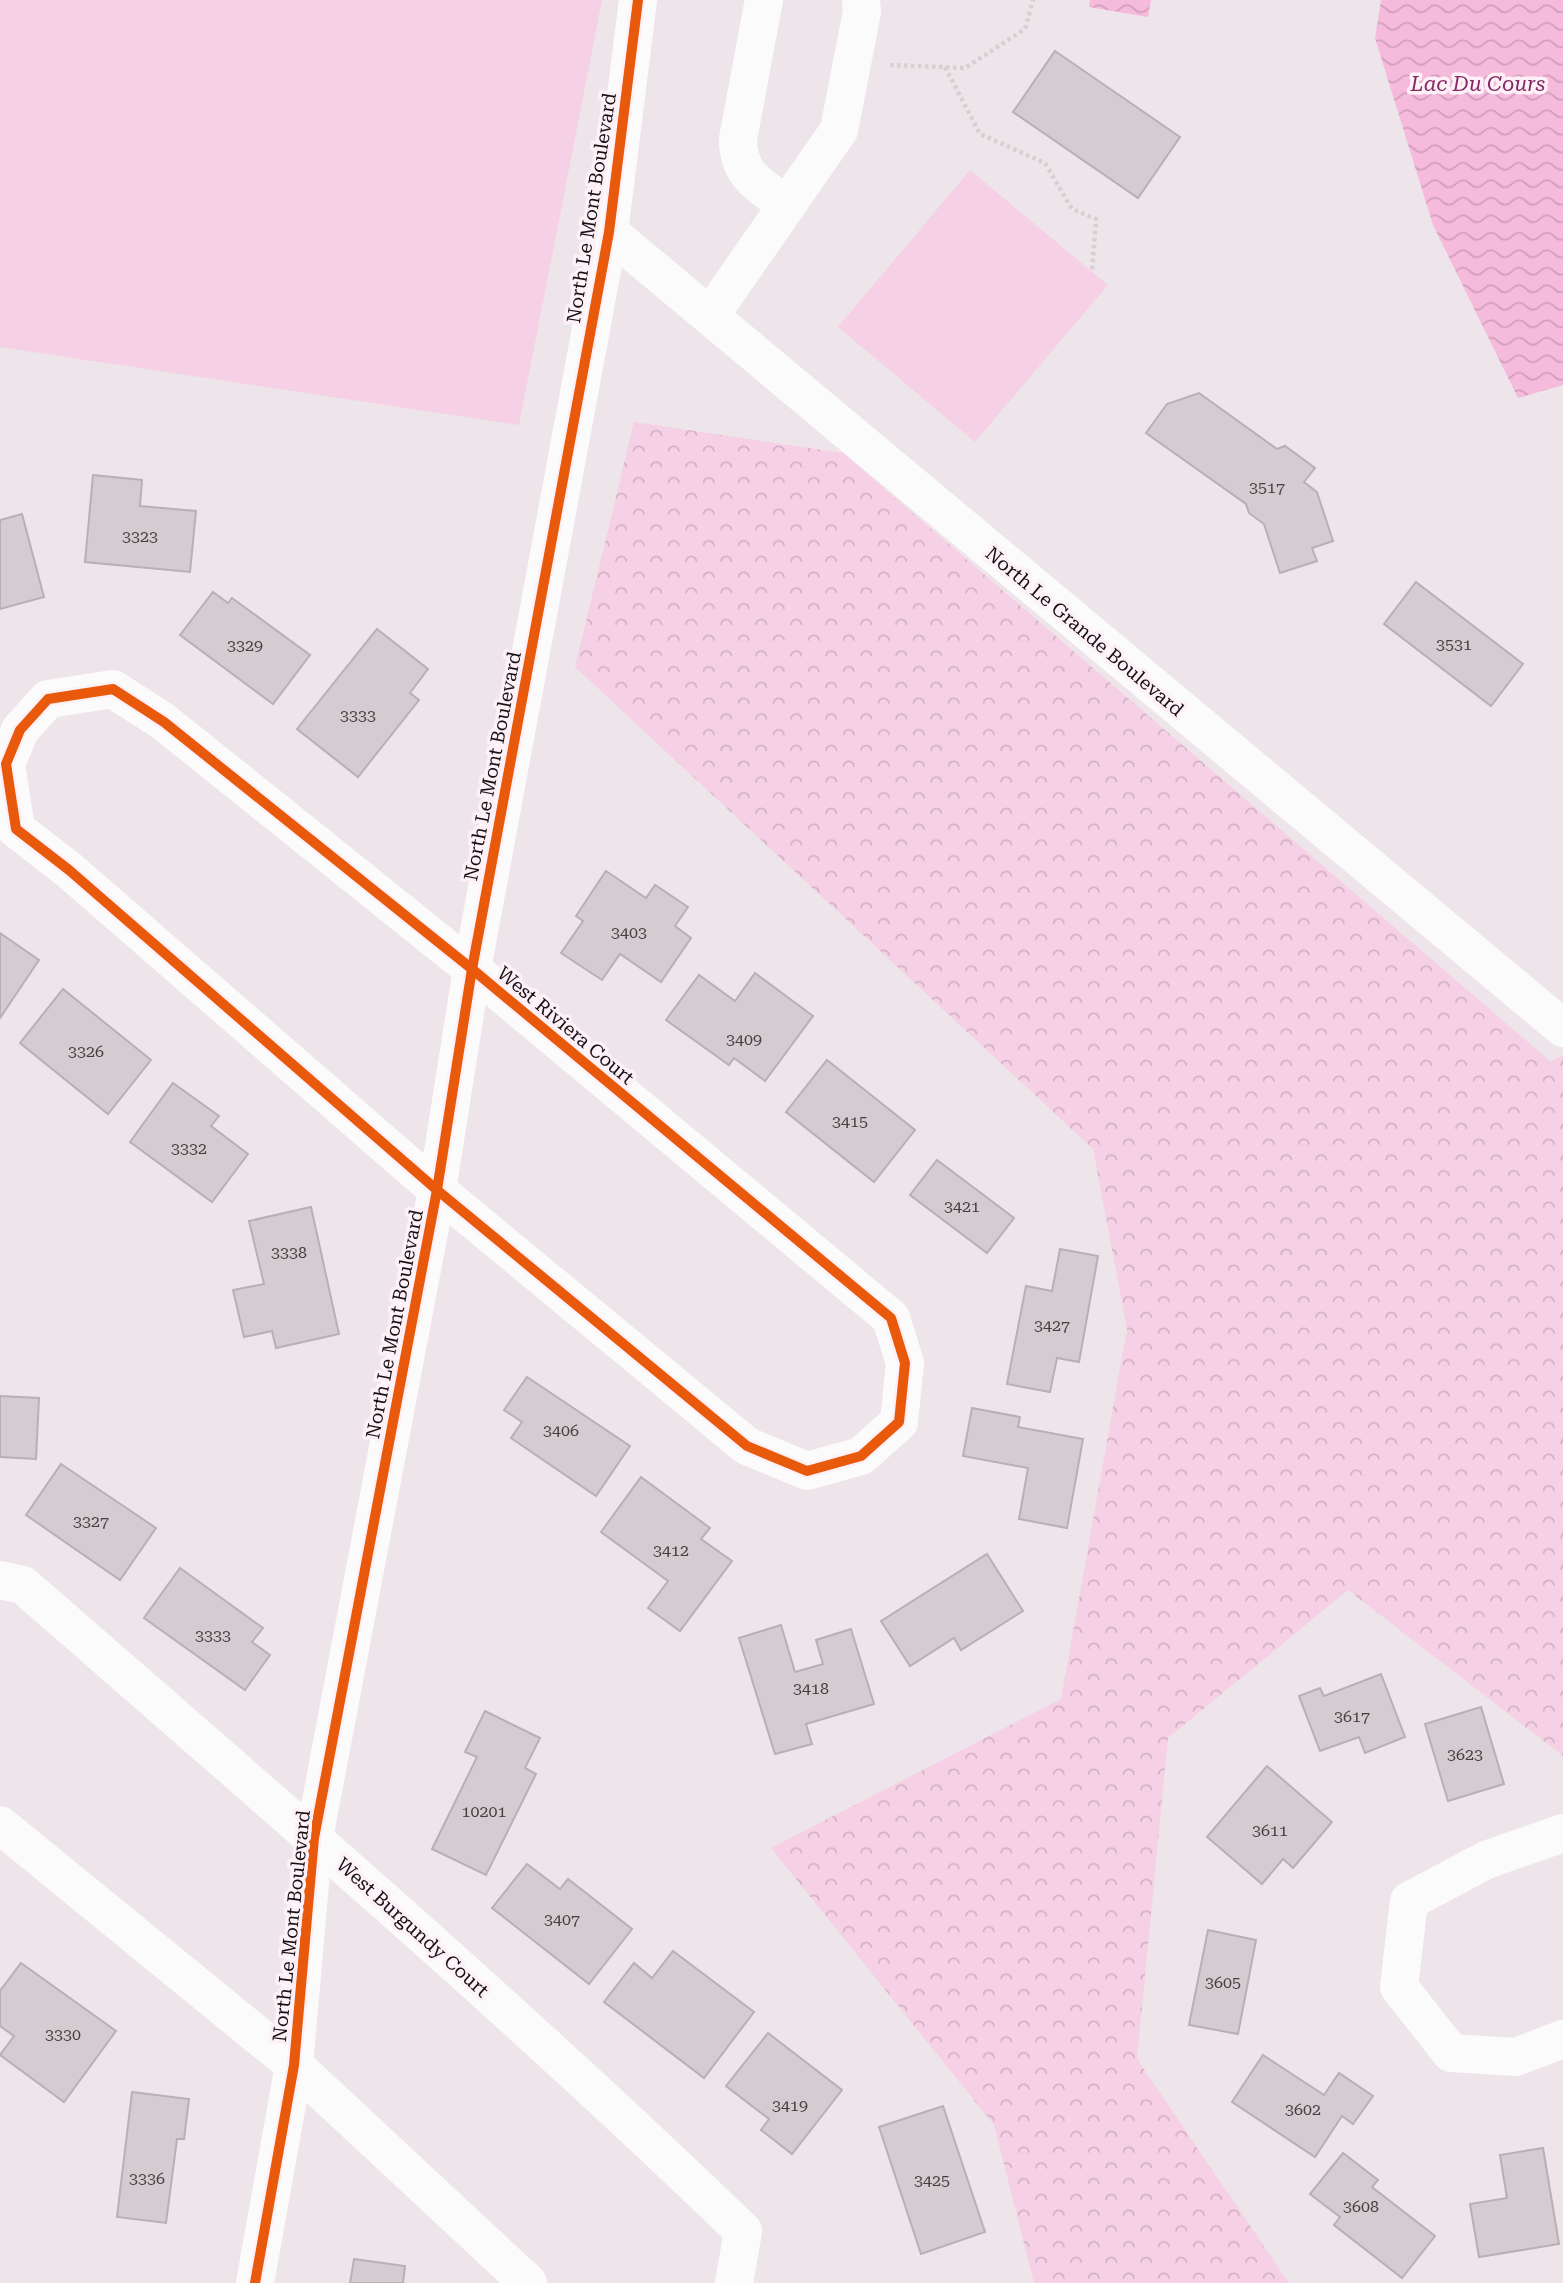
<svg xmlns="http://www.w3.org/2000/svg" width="1563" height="2283" font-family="'Roboto Serif',serif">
<defs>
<pattern id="forest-crowns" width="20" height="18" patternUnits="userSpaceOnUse" patternTransform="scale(1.75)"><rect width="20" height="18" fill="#f6d0e4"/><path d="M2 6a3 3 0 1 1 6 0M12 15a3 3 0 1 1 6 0" fill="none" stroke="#d2b2c3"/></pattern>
<pattern id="water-waves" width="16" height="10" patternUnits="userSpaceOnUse" patternTransform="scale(1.75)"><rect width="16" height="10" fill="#f6badc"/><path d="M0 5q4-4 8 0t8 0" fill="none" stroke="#d29fbc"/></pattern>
</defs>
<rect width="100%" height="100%" fill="#eee5ea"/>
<!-- forest -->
<path fill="url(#forest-crowns)" d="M634,422l209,31 708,609 12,-7v701l-215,-166 -180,148 -31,321 152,224h-255l-40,-158 -223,-277 290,-149 66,-370 -34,-180 -518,-482z"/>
<!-- park -->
<g fill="#f6d0e4">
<path d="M0,0h602l-83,425 -519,-78z"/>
<path d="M970,170l138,115 -133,157 -137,-115z"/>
</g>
<!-- water -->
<g fill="url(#water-waves)">
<path d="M1090,0h61l-3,17 -59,-10z"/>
<path d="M1381,0h182v385l-45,13 -85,-173 -58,-187z"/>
</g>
<!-- building -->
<g fill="#d4ccd0" stroke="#b7b0b4" stroke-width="2">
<path d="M1055,51l125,86 -42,61 -125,-86z"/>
<path d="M1199,393l78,56 8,-3 30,22 -11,14 13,10 16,49 -21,7 5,13 -37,12 -16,-49 -15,-11 -3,-9 -100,-71 21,-29z"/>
<path d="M93,475l49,5 -2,26 56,5 -6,61 -105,-10z"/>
<path d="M22,514l22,83 -44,12v-89z"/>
<path d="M1416,582l107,82 -32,42 -107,-82z"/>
<path d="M213,592l15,11 4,-5 78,57 -37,49 -93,-69z"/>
<path d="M377,629l51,40 -18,24 9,7 -61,77 -61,-48z"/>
<path d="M606,871l40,27 9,-13 33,22 -13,19 16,12 -30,44 -41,-28 -18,26 -41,-27 22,-32 -7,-5z"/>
<path d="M0,933l39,27 -39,58z"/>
<path d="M755,973l58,43 -48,65 -31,-23 -5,7 -63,-45 33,-45 36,26z"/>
<path d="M63,989l88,71 -43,54 -88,-71z"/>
<path d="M827,1060l88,70 -41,52 -88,-70z"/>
<path d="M173,1083l46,33 -8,10 37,28 -36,48 -82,-60z"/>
<path d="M937,1160l77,58 -27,35 -77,-58z"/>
<path d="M311,1207l28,127 -63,14 -4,-17 -28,6 -11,-47 31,-6 -15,-63z"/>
<path d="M1060,1249l38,7 -19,106 -22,-4 -7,34 -43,-8 19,-98 26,5z"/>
<path d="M527,1377l103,69 -34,50 -85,-58 11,-16 -18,-12z"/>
<path d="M0,1396l39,2 -3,61 -36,-2z"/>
<path d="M972,1408l48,9 -2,10 65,12 -16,89 -48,-9 9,-51 -65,-12z"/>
<path d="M61,1464l95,64 -36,52 -94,-65z"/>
<path d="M641,1477l69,51 -9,11 31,22 -52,70 -32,-23 20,-27 -67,-49z"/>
<path d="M987,1554l36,57 -62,39 -7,-12 -44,28 -29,-45z"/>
<path d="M180,1568l83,60 -11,14 18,13 -25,35 -101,-72z"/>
<path d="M781,1625l14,47 28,-8 -7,-24 35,-11 23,75 -68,20 6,20 -37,10 -36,-116z"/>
<path d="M1381,1674l24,63 -40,16 -6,-16 -39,14 -21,-55 21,-8 4,8z"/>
<path d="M1481,1707l23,77 -56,17 -23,-77z"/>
<path d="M485,1711l55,27 -15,30 11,6 -50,101 -54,-26 45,-92 -12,-5z"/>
<path d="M1267,1766l65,56 -39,46 -10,-9 -21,25 -55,-47z"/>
<path d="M527,1864l33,25 8,-10 64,50 -43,55 -97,-76z"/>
<path d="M1208,1930l48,10 -18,94 -49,-9z"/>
<path d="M673,1951l81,61 -50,66 -100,-76 30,-39 18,15z"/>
<path d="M21,1963l95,68 -52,71 -64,-47 14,-19 -14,-10v-35z"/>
<path d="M768,2033l74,57 -50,64 -31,-24 8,-11 -43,-33z"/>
<path d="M1263,2055l61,40 15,-22 34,23 -20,28 -11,-8 -27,41 -83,-55z"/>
<path d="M132,2092l57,7 -5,40h-7l-11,84 -49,-6z"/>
<path d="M943,2106l42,126 -64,22 -42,-127z"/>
<path d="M1543,2148l16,96 -80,13 -9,-53 37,-6 -7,-43z"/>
<path d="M1343,2153l35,27 -6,7 63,49 -33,42 -68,-53 6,-8 -30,-23z"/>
<path d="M354,2259l51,7 -2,17h-53z"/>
</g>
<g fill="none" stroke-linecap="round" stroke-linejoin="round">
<!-- path -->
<g stroke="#d4d1d2" stroke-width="4.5" stroke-dasharray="3.5 3.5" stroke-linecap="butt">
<path d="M890,65l75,3 60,-39 8,-29"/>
<path d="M945,67l35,67 65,29 27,46 24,10 -4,53"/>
</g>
<!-- minor -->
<g stroke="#fcfbfc" stroke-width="38">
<path d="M764,0l-26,139c0,37 22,46 49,66"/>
<path d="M609,232l954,796"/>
<path d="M710,316l129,-186 23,-118 -1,-12"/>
<path d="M113,689l51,33 308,247 419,349 14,45 -6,59 -38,34 -54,15 -60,-25 -310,-256 -368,-320 -53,-41 -10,-65 14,-34 28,-31z"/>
<path d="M0,1580l23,5c243,212 488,422 720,646l-9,52"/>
<path d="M0,1825l294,240 234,218"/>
<path d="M1563,1833l-77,27 -77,41 -10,86 52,66 65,4 47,-18"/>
<path d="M255,2283l39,-218 20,-227 123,-648 35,-221 137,-737 29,-232"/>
</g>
<!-- cycleway casing -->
<g stroke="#fdf0f7" stroke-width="15">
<g id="cycleway">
<path d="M113,689l51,33 308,247 419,349 14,45 -6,59 -38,34 -54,15 -60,-25 -310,-256 -368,-320 -53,-41 -10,-65 14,-34 28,-31z"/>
<path d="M255,2283l39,-218 20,-227 123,-648 35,-221 137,-737 29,-232"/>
</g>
</g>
<!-- cycleway -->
<use href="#cycleway" stroke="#e8590c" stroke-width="10"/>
</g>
<g text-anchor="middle" stroke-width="7" stroke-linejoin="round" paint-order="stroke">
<!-- number labels -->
<g font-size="16" fill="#463f42">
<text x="1267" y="493">3517</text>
<text x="140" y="542">3323</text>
<text x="1454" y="650">3531</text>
<text x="245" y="651">3329</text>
<text x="358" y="721">3333</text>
<text x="629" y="938">3403</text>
<text x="744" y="1045">3409</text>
<text x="86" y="1057">3326</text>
<text x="850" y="1127">3415</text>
<text x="189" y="1154">3332</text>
<text x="962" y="1212">3421</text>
<text x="289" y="1258">3338</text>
<text x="1052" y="1331">3427</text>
<text x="561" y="1436">3406</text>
<text x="91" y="1527">3327</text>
<text x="671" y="1556">3412</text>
<text x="213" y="1641">3333</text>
<text x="811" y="1694">3418</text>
<text x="1352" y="1722">3617</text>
<text x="1465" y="1760">3623</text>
<text x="484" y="1817">10201</text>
<text x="1270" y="1836">3611</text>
<text x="562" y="1925">3407</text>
<text x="1223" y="1988">3605</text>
<text x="63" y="2040">3330</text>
<text x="790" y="2111">3419</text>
<text x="1303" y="2115">3602</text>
<text x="147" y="2184">3336</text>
<text x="932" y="2186">3425</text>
<text x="1361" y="2212">3608</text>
</g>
<!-- street labels -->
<g font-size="19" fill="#161013" stroke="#fdf0f7">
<text transform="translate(591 208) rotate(-81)" y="7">North Le Mont Boulevard</text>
<text transform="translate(1085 631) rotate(40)" y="7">North Le Grande Boulevard</text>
<text transform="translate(492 766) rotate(-79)" y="7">North Le Mont Boulevard</text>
<text transform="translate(566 1025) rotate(40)" y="7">West Riviera Court</text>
<text transform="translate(394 1324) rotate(-79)" y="7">North Le Mont Boulevard</text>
<text transform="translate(291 1926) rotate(-84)" y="7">North Le Mont Boulevard</text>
<text transform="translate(413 1927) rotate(42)" y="7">West Burgundy Court</text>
</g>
<!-- water labels -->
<g font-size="21" font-style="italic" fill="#852965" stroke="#fdf0f7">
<text x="1478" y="91">Lac Du Cours</text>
</g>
</g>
</svg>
